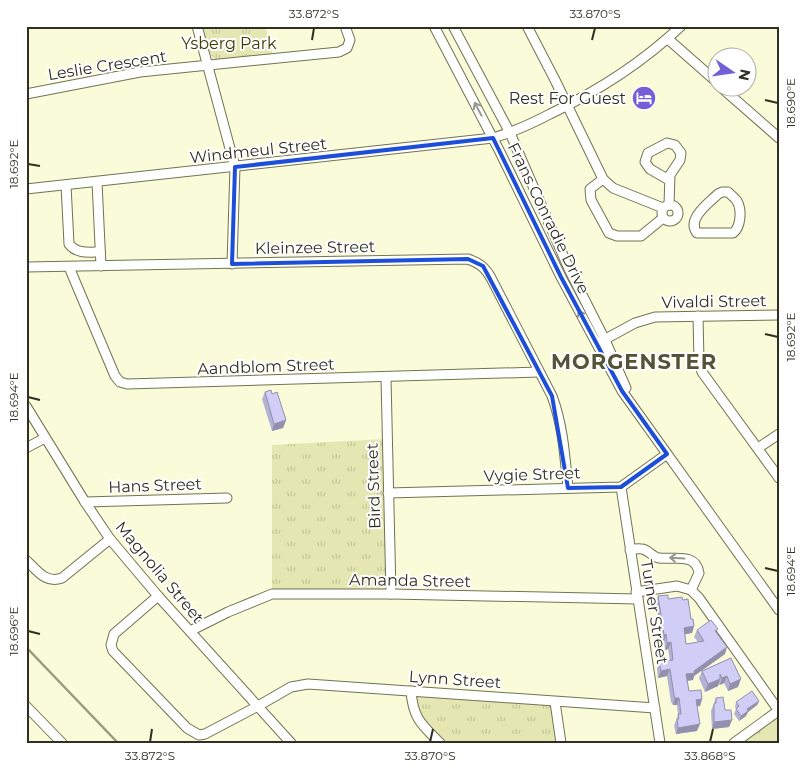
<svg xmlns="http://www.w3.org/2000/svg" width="805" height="769" font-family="Montserrat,sans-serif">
<defs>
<pattern id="grass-tufts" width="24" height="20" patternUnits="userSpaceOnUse" patternTransform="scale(1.25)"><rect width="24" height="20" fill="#e4e7b2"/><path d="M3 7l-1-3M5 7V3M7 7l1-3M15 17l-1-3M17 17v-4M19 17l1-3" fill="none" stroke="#c4c699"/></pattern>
</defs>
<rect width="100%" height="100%" fill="#f9fbd9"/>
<!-- grass -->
<g fill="url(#grass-tufts)">
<path d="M202,26h63l8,29 -54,6c-13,-5 -14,-22 -17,-35z"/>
<path d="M387,439l4,155h-119v-149z"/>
<path d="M413,691l142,11 6,41h-120l-20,-21z"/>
<path d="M779,711v32h-45z"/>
</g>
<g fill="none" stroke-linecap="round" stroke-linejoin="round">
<!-- minor casing -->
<g stroke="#727354" stroke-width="11">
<g id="minor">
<path d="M197,26l38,141 -3,97"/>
<path d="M434,26l66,126 61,125 61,114 157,219"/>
<path d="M453,26l57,107 59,136 36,71 21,48"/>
<path d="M527,26l28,54 48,99 10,9 50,20"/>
<path d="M668,39l50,44"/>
<path d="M722,88l57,50"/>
<path d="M26,94l114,-22 199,-20 8,-4 3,-8 -5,-14"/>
<path d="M603,179l-13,10 1,11 18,33 8,3h24l22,-18"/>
<path d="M669,180l-19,-11 -5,-7 3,-9 19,-10 8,2 6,8 -1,7 -10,15 -1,30"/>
<path d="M97,182l4,84"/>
<path d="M66,185l3,59c8,10 19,8 31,8"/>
<path d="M26,189l467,-51c20,-6 38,-14 57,-24 48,-23 92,-51 131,-88"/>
<path d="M722,192h6c3,3 7,6 9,9 5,9 4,26 -4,32h-36c-11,-14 12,-30 21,-39z"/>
<circle cx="670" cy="213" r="8"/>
<path d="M26,267l442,-8c11,4 17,8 23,19l61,118c11,29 13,61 16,92"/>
<path d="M69,267l46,109 5,6 7,2 412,-12"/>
<path d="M698,316l1,45 3,11 77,106"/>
<path d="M600,342l35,-19 20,-6 124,-2"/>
<path d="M386,378l5,216"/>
<path d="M26,406l59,96 25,37 48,57 133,147"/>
<path d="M26,448l19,-10"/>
<path d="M758,448l21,-14"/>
<path d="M621,487l39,256"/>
<path d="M388,493l233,-6 46,-33"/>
<path d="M85,502l142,-4"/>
<path d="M630,550c4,-1 8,-2 12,-1 7,1 10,8 17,9 14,2 37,-6 40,15l-8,17"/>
<path d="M26,560c11,10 19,24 36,18l48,-39"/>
<path d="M636,592l41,-6 14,4 8,8 80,113"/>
<path d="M158,596l-44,38 -3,11 2,6 74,77 12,7 6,-1 53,-28 33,-19 17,-3 347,24"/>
<path d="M190,631l38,-19 44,-18h119l247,5"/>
<path d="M411,691c2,27 10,33 29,52"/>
<path d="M555,702l6,41"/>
<path d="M26,706l36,37"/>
<path d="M734,743l44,-32"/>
</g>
</g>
<!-- minor -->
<use href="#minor" stroke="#fff" stroke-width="9"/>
<!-- rail -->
<path stroke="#999a82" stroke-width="2.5" d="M26,647l92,96"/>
</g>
<!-- wall -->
<g fill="#b3b1d4">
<path d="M265,392l7,2 14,26 -3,8 -11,3 -10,-32z"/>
<path d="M658,596l10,3 15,1 11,26 -2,7 -7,1 1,10 12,-2 -4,-5 3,-7 20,2 8,22 -31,22 -1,4 -6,1 2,10 13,8 -2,7h-3v25l-21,3 -2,-8 4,-11 -1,-10h-4l-2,-3 -4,-26 -9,2 -1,-9 2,-7 11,-1 -2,-12 -3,1 -1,-9 -2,1 -6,-39z"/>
<path d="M731,658l7,29 -10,4 -4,-8 -4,2 -1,-1 -1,2 -13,6 -6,-14 3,-7z"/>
<path d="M716,698l16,22 -3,7 -17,2 -1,-18z"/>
<path d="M759,701l-2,4 -9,7 -2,4 -7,5 -5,-7 2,-5 -1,-2 1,-5z"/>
</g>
<!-- shaded-wall -->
<g fill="#9290ac">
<path d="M286,420l-3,8 -11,3 2,-7z"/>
<path d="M694,626l-2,7 -11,2 3,-7z"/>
<path d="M666,634l-2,7 -2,1 2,-7z"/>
<path d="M671,642l-3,7 -3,1 2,-7z"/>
<path d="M727,647l-2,7 -31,22 -1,4 -9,1 2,-7 8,-3z"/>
<path d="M670,669l-3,7 -9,2 3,-7z"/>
<path d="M727,676l-3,7 -4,2 2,-7z"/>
<path d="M720,679l-2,7 -13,6 3,-8z"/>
<path d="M741,679l-3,8 -10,4 2,-7z"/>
<path d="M675,698h4l-2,7h-4z"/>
<path d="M702,699l-2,7 -7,1 3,-7z"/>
<path d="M759,701l-2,4 -9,7 -2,4 -7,5 2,-5 6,-7z"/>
<path d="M732,720l-3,7 -17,2 2,-7z"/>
<path d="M700,724l-3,7 -21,3 2,-6z"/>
</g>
<!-- building -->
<g fill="#d0cef6" stroke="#9290ac">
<path d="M271,390l1,4 5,-2 9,28 -12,4 -9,-32z"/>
<path d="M668,595v4l14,-2 1,3 5,-1 3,20h2l1,7 -10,2 2,16 18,-3 -7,-11 14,-10 7,9 -3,2 12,16 -33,24 1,2 -9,1 3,17 12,-1 1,9 -6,1 4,24 -22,4 -1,-9h2l-1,-5h3l-2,-16h-4l-1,-3 -4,-26 -9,2 -2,-9 14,-2 -2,-18 -4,1 -1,-9 -2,1 -6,-39z"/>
<path d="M731,658l10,21 -11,5 -3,-8 -5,2 -2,-4v5l-12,5 -6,-13z"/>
<path d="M752,691l7,10 -12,8 1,2 -7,5 -5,-7 3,-3 -3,-4z"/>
<path d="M723,697l2,13h6l1,10 -18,2v-18l2,-1v-5z"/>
</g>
<!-- one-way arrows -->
<defs><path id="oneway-shaft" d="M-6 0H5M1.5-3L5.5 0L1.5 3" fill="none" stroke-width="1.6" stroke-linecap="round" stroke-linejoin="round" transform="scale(1.25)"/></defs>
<g stroke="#979790">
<use href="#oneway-shaft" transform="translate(478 109) rotate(-118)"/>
<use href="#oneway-shaft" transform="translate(582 317) rotate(-118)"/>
<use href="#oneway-shaft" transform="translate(677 558) rotate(-177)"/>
</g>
<!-- marked area -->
<path fill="none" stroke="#1d4ed8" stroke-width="4" stroke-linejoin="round" d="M493,138l68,139 61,114 45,63 -46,33 -53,1 -16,-92 -69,-130 -15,-7 -236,5 3,-97z"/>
<!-- ticks -->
<path fill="none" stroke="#2f2f22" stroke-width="2" d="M312,40l2,-12M592,40l3,-12M765,100l13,3M28,164l12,2M765,334l13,3M28,397l12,3M765,568l13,3M28,631l12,3M150,742l2,-13M430,742l3,-13M710,742l3,-13"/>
<!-- icons -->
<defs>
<g id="hotel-disc" transform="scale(1.25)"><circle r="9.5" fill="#745fd9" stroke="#fff"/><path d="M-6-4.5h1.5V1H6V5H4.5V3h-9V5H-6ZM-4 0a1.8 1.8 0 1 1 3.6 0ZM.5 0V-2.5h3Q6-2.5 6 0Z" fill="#fff"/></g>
</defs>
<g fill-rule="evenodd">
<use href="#hotel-disc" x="644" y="98"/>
</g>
<g text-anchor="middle" stroke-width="4" stroke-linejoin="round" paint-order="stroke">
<!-- park labels -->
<g font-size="16" fill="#3c3c03" stroke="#fff">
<text x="229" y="49">Ysberg Park</text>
</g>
<!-- street labels -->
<g font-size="16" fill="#2f2f22" stroke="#fff">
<text transform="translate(107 65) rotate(-9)" y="6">Leslie Crescent</text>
<text transform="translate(258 150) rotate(-6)" y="6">Windmeul Street</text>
<text transform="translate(549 218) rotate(64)" y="6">Frans Conradie Drive</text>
<text transform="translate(315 247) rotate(-1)" y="6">Kleinzee Street</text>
<text transform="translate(714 301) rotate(-1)" y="6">Vivaldi Street</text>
<text transform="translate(266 366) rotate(-2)" y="6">Aandblom Street</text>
<text transform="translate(532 474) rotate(-2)" y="6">Vygie Street</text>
<text transform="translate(155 485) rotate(-2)" y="6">Hans Street</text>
<text transform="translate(373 486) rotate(-92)" y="6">Bird Street</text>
<text transform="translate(160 572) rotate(50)" y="6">Magnolia Street</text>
<text transform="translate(410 580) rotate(1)" y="6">Amanda Street</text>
<text transform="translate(655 612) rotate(81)" y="6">Turner Street</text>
<text transform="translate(455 679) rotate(4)" y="6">Lynn Street</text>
</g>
<!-- poi labels -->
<g font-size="16" fill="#2f2f22" stroke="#fff" text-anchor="end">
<text x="626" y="104">Rest For Guest</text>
</g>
<!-- district labels -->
<g font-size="21" font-weight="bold" letter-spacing="1" fill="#535437" stroke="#fff">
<text x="634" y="369">MORGENSTER</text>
</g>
</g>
<!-- border -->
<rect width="805" height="769" fill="none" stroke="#ffffff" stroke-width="55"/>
<!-- north arrow -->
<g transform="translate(732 72) rotate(103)"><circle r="24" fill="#ffffff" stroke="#acaca7"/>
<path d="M0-4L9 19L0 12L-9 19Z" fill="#745fd9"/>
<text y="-8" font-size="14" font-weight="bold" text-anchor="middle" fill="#2f2f22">N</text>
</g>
<rect x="28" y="28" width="750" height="714" fill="none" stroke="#2f2f22" stroke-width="2"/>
<g font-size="12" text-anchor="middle" fill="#2f2f22">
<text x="314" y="18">33.872°S</text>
<text x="595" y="18">33.870°S</text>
<text transform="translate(791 103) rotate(-90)" y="4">18.690°E</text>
<text transform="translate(14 164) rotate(-90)" y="4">18.692°E</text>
<text transform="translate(791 337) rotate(-90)" y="4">18.692°E</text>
<text transform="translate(14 397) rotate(-90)" y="4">18.694°E</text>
<text transform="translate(791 571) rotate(-90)" y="4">18.694°E</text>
<text transform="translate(14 631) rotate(-90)" y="4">18.696°E</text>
<text x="150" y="760">33.872°S</text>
<text x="430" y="760">33.870°S</text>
<text x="710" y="760">33.868°S</text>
</g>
</svg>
